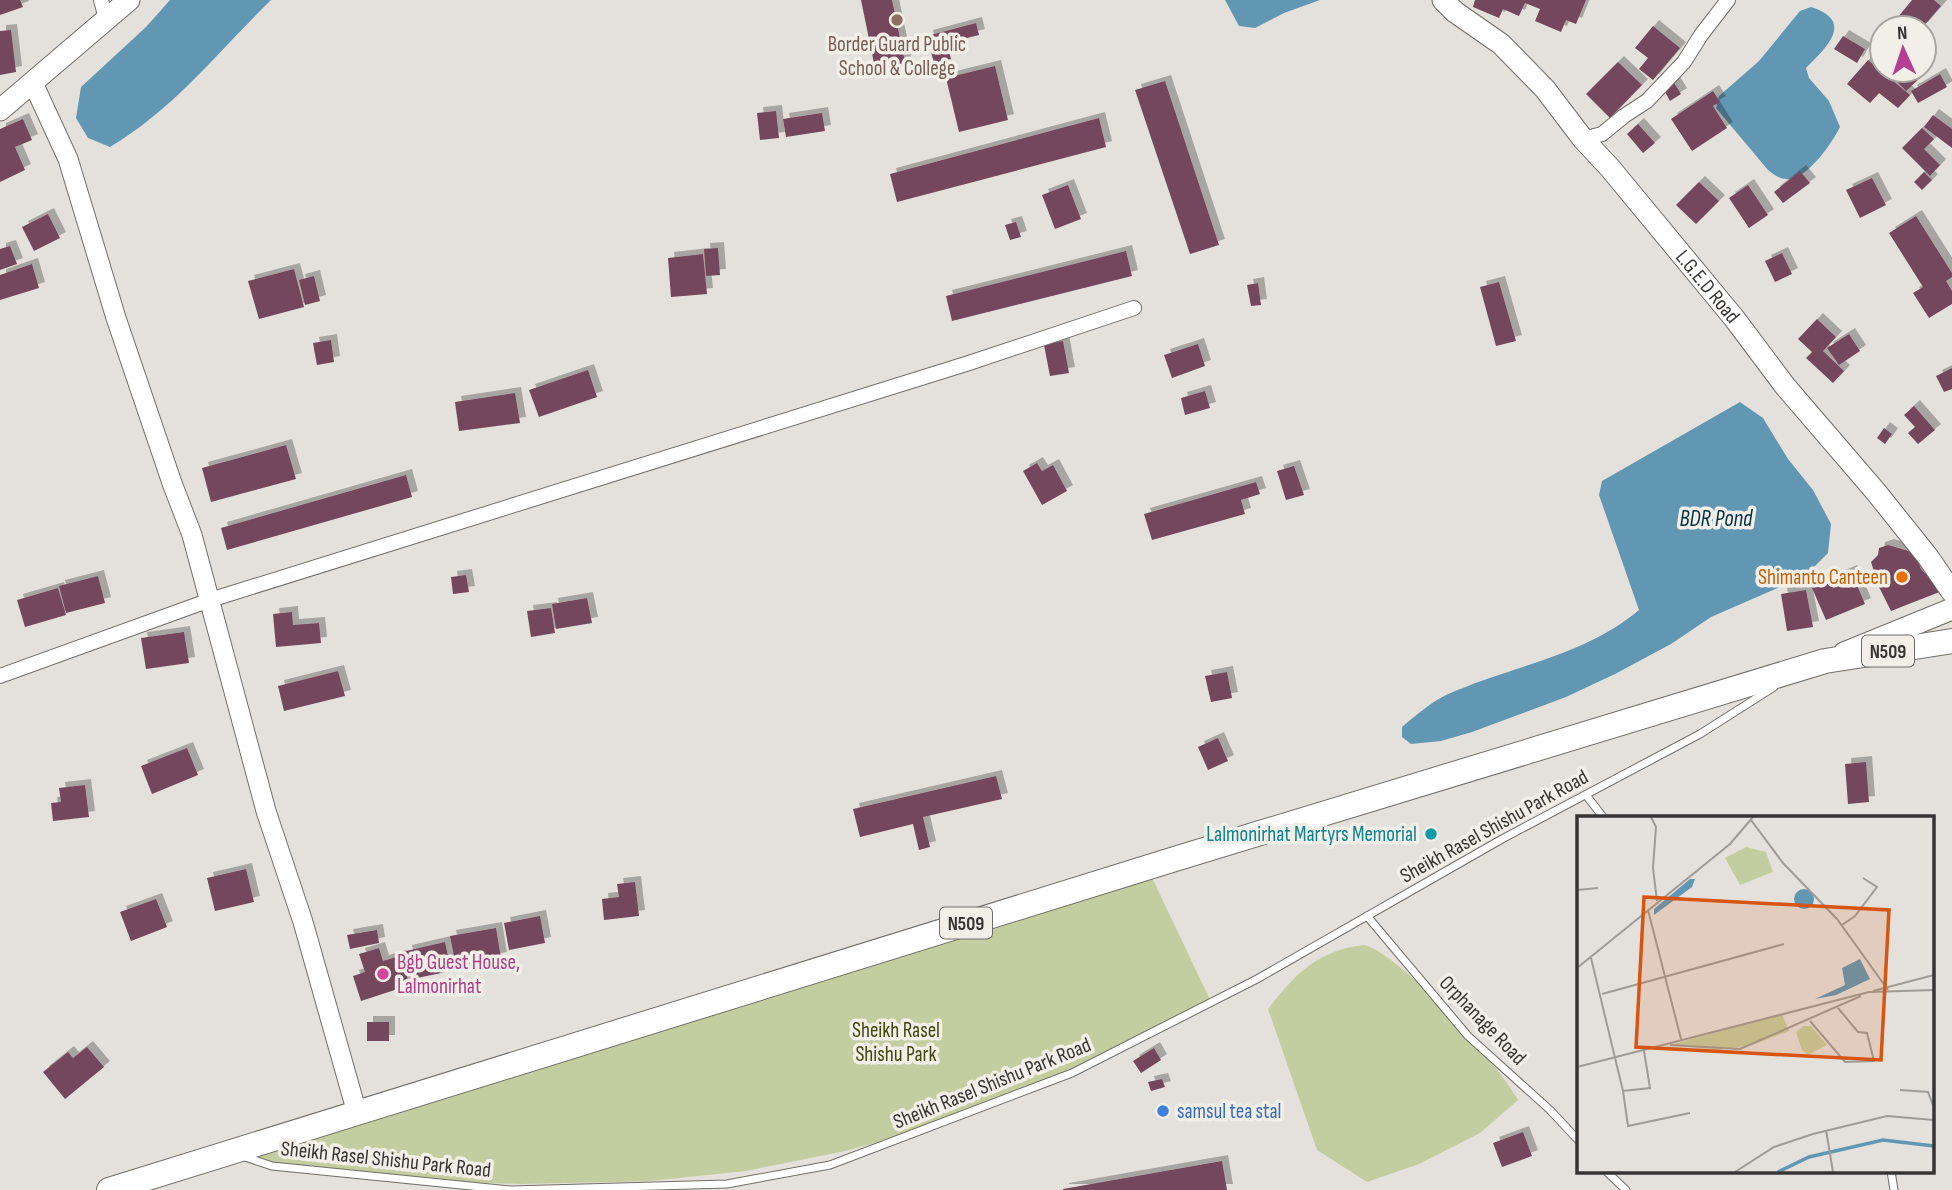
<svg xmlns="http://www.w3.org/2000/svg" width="1952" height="1190" font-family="'Sofia Sans Condensed',sans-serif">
<defs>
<filter id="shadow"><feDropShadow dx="6" dy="-6" stdDeviation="0" flood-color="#0004"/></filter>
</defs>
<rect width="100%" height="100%" fill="#e4e1dc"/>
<!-- green -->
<g fill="#c4cd9f">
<path d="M1147,867l64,135 -147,75 -141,53 -78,21 -99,20 -96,10 -129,3 -102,-3 -147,-15 -41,-14z"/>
<path d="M1365,945c40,13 131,117 153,155l-38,33 -61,31 -52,18 -50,-32 -49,-141c28,-36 50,-59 97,-64z"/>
</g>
<!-- water -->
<g fill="#6297b3">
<path d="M170,0h101c-52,51 -98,110 -161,147l-22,-9 -12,-20 5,-31 65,-60z"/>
<path d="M1225,0h95l-36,13 -29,15 -16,-2z"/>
<path d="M1811,7c44,14 16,40 -5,61l3,10 20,23 11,26c-8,16 -32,51 -51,52 -8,1 -15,-4 -21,-9l-52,-62 3,-12 40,-35 41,-50z"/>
<path d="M1740,402l23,16 25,41 25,31 18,34 -3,29 -23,23 -94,41 -40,27 -56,30 -49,23 -94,35 -31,9 -30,3 -9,-7v-10c13,-11 28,-24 44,-32 64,-29 137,-38 193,-85l-40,-115 3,-14z"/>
</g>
<!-- building -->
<g fill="#74465d" filter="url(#shadow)">
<path d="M0,0h20l3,7 -23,8z"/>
<path d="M861,0h31l14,67 -30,6z"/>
<path d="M1475,0h111l-10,24 -10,-4 -5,12 -26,-11 5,-12 -15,-6 -6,13 -16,-7 -4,9 -26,-11z"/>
<path d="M1912,0h22l7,6 -19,22h-33z"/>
<path d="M976,23l3,12 -32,8 4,16 -17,4 -7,-27z"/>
<path d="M1653,26l27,22 -27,32 -14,-11 9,-11 -13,-10z"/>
<path d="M11,30l5,42 -16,3v-44z"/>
<path d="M1843,36l22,13 -8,14 -23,-14z"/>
<path d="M1868,60l42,35 -12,13 -19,-15 -9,10 -23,-19z"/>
<path d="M1618,62l24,23 -32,33 -24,-24z"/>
<path d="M995,66l13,54 -49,12 -13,-54z"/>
<path d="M1893,70h21l7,7 -15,14 -17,-17z"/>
<path d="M1940,74l7,13 -29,16 -7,-12z"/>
<path d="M1165,81l54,164 -29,9 -55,-164z"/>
<path d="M1673,81l8,13 -11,7 -7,-13z"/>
<path d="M1713,91l7,11 -7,4 14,22 -35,23 -21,-32z"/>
<path d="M776,111l3,27 -19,2 -3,-27z"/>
<path d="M822,113l3,18 -39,6 -3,-18z"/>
<path d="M1933,115l19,14v19l-28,-21z"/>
<path d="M1099,118l7,29 -209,55 -7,-28z"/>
<path d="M23,119l9,21 -17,7 10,23 -25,12v-53z"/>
<path d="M1638,124l17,19 -12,10 -16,-19z"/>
<path d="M1922,128l12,11 -10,10 16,16 -10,11 -28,-28z"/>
<path d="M1800,171l10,12 -27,20 -9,-11z"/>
<path d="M1924,172l8,8 -10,10 -8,-8z"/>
<path d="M1872,178l14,27 -26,13 -14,-28z"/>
<path d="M1699,182l20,19 -23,23 -20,-19z"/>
<path d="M1068,185l13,34 -26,10 -13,-34z"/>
<path d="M1748,185l20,30 -19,13 -20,-30z"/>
<path d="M48,214l12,24 -26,13 -12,-24z"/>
<path d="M1916,216l36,57v4l-6,4 6,10v13l-23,14 -16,-25 10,-6 -34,-54z"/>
<path d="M1016,222l5,15 -11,3 -5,-15z"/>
<path d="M10,246l7,18 -17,6v-21z"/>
<path d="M718,248l2,27 -14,1 -2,-27z"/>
<path d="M1126,251l6,25 -180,45 -6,-25z"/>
<path d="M1782,253l10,21 -17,8 -10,-21z"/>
<path d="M703,254l4,40 -36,3 -3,-39z"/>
<path d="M32,264l7,24 -39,12v-25z"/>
<path d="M294,269l10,38 -45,12 -11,-38z"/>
<path d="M314,276l6,25 -15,4 -6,-25z"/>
<path d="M1499,282l17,59 -20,5 -16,-59z"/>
<path d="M1258,283l3,22 -10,1 -4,-21z"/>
<path d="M1817,319l19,18 -13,14 21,20 -11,12 -27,-25 6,-6 -14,-13z"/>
<path d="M1849,334l11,17 -21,14 -12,-17z"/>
<path d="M331,340l3,22 -17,3 -4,-22z"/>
<path d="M1063,341l6,32 -19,3 -6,-31z"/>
<path d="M1198,344l7,22 -33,12 -8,-23z"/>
<path d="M1952,368v21l-8,3 -8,-16z"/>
<path d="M588,370l9,27 -58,20 -10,-27z"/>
<path d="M1205,391l5,17 -25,7 -4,-17z"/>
<path d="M515,393l5,30 -61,8 -4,-29z"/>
<path d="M1914,406l21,24 -17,14 -10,-11 7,-6 -11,-12z"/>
<path d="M1884,428l8,6 -7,10 -8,-6z"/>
<path d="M286,445l10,34 -85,23 -9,-34z"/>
<path d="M1037,463l5,8 11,-6 14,26 -25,14 -19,-34z"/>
<path d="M1294,466l10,29 -18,5 -9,-29z"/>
<path d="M406,475l6,22 -185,53 -6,-22z"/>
<path d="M1256,482l4,12 -19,6 4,14 -93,26 -8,-26z"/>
<path d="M1888,545l27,8 6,16 21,22 -51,20 -12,-24 -8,-25 7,-7 1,-7z"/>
<path d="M1851,571l14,33 -39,16 -14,-32z"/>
<path d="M466,575l3,17 -16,2 -2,-17z"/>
<path d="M98,576l7,27 -39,10 -7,-27z"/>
<path d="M58,588l8,27 -41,12 -8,-27z"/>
<path d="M1806,590l7,37 -26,4 -6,-37z"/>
<path d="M587,598l5,25 -36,6 -4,-25z"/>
<path d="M551,608l4,25 -24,4 -4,-26z"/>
<path d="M292,612l1,13 26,-2 2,20 -45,4 -3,-33z"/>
<path d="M184,632l5,31 -43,6 -5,-31z"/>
<path d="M338,671l7,25 -61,15 -6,-25z"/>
<path d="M1227,672l5,26 -21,4 -6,-26z"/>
<path d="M1218,738l10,23 -20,9 -10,-23z"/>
<path d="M187,748l11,27 -46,19 -11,-28z"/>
<path d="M1866,762l3,40 -21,2 -3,-40z"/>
<path d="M996,776l6,23 -79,18 7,30 -11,3 -6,-26 -53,13 -7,-28z"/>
<path d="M85,785l4,32 -36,4 -2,-18 10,-1 -2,-14z"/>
<path d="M246,869l8,33 -39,9 -8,-33z"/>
<path d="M635,882l4,34 -35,4 -2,-21 17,-2 -2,-13z"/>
<path d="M156,899l11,28 -36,14 -11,-29z"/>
<path d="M540,916l5,27 -36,7 -5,-27z"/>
<path d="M496,928l5,30 -45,8 -6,-30z"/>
<path d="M377,930l2,13 -29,6 -3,-14z"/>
<path d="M445,942l6,29 -39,8 -6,-28z"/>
<path d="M379,948l4,13 17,-5 10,29 -49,16 -8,-25 12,-4 -6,-18z"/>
<rect x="367" y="1022" width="22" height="19"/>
<path d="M87,1047l17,20 -39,32 -22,-27 25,-20 5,6z"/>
<path d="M1154,1048l7,12 -20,13 -8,-12z"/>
<path d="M1162,1079l3,8 -14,4 -3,-9z"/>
<path d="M1523,1132l9,24 -30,11 -9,-24z"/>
<path d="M1222,1161l5,29h-164v-1z"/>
</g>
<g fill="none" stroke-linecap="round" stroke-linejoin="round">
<!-- service casing -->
<g stroke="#716e69" stroke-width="9">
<g id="service">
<path d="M1586,795l17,22"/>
<path d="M1367,916l101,120 82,74 29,31"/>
<path d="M245,1157l27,9 239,24 216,-6 103,-19 242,-92 185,-94 245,-140 198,-105 74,-47"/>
<path d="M1606,1171l20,19"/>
<path d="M1891,1171l3,19"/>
</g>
</g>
<!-- minor casing -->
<g stroke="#716e69" stroke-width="16">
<g id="minor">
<path d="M101,0l5,19"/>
<path d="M1583,139l19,-5 22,-18 23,-15 37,-39 17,-27 27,-35"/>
<path d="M0,676l210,-76 759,-237 165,-55"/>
</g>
</g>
<!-- tertiary casing -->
<g stroke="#716e69" stroke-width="21">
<path id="tertiary" d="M33,83l35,76 48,159 56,165 20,52 74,276 37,111 54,191"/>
</g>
<!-- secondary casing -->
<g stroke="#716e69" stroke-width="23">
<g id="secondary">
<path id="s1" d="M1443,0l12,12 46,32 44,45 38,50 27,29 124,150 51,68 91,106 52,65 24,35"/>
<path d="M0,110l129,-110"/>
<path d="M1844,653l108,-44"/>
</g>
</g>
<!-- trunk casing -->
<g stroke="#716e69" stroke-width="26">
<path id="trunk" d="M109,1190l1069,-332 647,-197 127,-20"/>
</g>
<!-- service -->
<use href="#service" stroke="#fff" stroke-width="7"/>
<!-- minor -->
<use href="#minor" stroke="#fff" stroke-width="14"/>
<!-- tertiary -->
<use href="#tertiary" stroke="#fff" stroke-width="19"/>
<!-- secondary -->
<use href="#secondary" stroke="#fff" stroke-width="21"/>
<!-- trunk -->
<use href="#trunk" stroke="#fff" stroke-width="24"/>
</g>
<!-- markers -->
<circle fill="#8d6e63" stroke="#f2efe9" stroke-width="2.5" cx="897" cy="20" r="7"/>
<circle fill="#e8710a" stroke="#f2efe9" stroke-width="2.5" cx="1902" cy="577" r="7"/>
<circle fill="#0f9aa8" stroke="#f2efe9" stroke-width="2.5" cx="1431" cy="834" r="7"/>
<circle fill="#d1479c" stroke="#f2efe9" stroke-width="2.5" cx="383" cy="974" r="7"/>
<circle fill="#3f7fe0" stroke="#f2efe9" stroke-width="2.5" cx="1163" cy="1111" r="7"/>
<g text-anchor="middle" stroke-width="7" stroke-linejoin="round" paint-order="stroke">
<!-- shield labels -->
<g fill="#f2efe9" stroke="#6e6d6a" stroke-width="2">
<rect x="1862" y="635.5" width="52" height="31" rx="5"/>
<rect x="940" y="907.5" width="52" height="31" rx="5"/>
</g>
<g font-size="19" font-weight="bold" fill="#363533">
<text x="1888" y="658">N509</text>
<text x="966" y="930">N509</text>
</g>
<!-- education labels -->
<g font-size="21" fill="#785e54" stroke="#f2efe9">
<text x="897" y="51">Border Guard Public<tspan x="897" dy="24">School &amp; College</tspan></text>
</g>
<!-- street labels -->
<g font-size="21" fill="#363533" stroke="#f2efe9">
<text dy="7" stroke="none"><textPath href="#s1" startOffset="392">L.G.E.D Road</textPath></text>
<text transform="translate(1494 826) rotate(-29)" y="7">Sheikh Rasel Shishu Park Road</text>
<text transform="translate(1483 1020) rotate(46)" y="7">Orphanage Road</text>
<text transform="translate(992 1083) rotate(-22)" y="7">Sheikh Rasel Shishu Park Road</text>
<text transform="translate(386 1159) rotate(6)" y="7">Sheikh Rasel Shishu Park Road</text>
</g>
<!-- food labels -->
<g font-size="21" fill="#c56008" stroke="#f2efe9" text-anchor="end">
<text x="1888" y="584">Shimanto Canteen</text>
</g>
<!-- culture labels -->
<g font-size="21" fill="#0d838f" stroke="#f2efe9" text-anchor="end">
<text x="1417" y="841">Lalmonirhat Martyrs Memorial</text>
</g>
<!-- hotel labels -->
<g font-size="21" fill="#b23c85" stroke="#f2efe9" text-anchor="start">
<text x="397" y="969">Bgb Guest House,<tspan x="397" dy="24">Lalmonirhat</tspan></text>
</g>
<!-- park labels -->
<g font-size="21" fill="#3f4609" stroke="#f2efe9">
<text x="896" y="1037">Sheikh Rasel<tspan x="896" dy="24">Shishu Park</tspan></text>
</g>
<!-- shop labels -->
<g font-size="21" fill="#366cbe" stroke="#f2efe9" text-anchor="start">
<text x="1177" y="1118">samsul tea stal</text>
</g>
<!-- water labels -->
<g font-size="23" font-style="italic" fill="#003145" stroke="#f2efe9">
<text x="1716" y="526">BDR Pond</text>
</g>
</g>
<!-- overview -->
<g transform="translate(1577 816)">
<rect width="357" height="357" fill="#e4e1dc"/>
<path d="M169,31l20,5 7,20 -33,13 -15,-27zM205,198l7,17 -37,14 -34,5 -48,-5zM227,210h7l16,19 -19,10 -6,-5 -6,-18z" fill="#c4cd9f"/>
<path d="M113,63h5l-3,8 -38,28v-6zM217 83a10 10 0 1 1 20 0a10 10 0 1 1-20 0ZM283,143l10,20 -34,16 -21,4 30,-14 -3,-17z" fill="#6297b3"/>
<path fill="none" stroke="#6297b3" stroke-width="3.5" d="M201,356l31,-15 74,-17 51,6"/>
<path fill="none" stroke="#9e9c98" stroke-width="2" d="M74,1l5,10 -3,41 4,33M174,4l32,43 54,56 51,71M0,74l21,-2M71,94l33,129M265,109l13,-9 22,-29 -14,-9M14,142l32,133 27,-3 -6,-37M0,152l153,-124 23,-27M296,175l61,-16M25,178l182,-50M233,205l35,41 29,-1 -7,-28 -9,-1 -20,-24M93,229l70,4 121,-53M0,251l292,-75 65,-2M323,274l28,2 6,16M46,275l5,35 62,-13M249,314l7,42M158,356l39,-25 39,-13 74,-18 47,4"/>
<path fill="#d65510" fill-opacity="0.15" stroke="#d65510" stroke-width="3.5" d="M67,81l245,13 -8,150 -245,-13z"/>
<rect width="357" height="357" fill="none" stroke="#363533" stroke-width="3.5"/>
</g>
<!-- north arrow -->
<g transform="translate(1903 49) rotate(357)"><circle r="33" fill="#f2efe9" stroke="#a7a5a0" stroke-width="2"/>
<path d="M0-5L12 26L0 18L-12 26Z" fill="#b53d92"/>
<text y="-10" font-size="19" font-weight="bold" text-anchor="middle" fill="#363533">N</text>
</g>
</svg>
